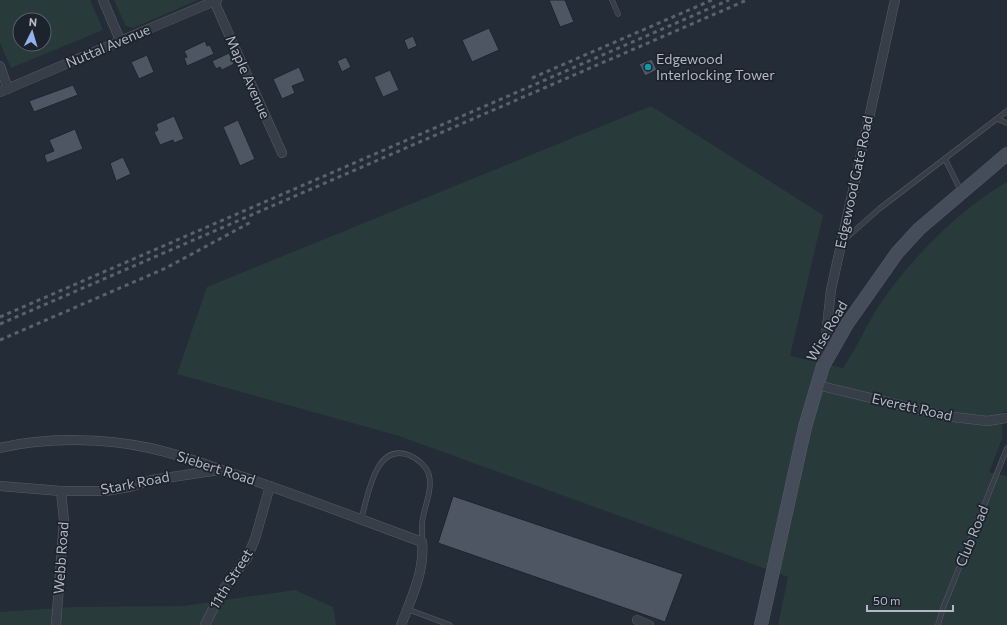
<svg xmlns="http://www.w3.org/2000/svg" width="1007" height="625" font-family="Commissioner,sans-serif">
<rect width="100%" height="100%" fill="#242c37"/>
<!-- green -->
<g fill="#293a3a" fill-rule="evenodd">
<path d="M0,0h90l13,30 -92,38 -11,-25zM20,20h24v24h-24z"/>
<path d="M114,0h84l-65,28 -7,-2z"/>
<path d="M651,106l172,109 -33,141 53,12c12,-18 21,-37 32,-56 29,-47 84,-103 132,-130v229l-5,1v27l-13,33 18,4v149h-229l10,-48 -389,-141 -222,-62 30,-87z"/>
<path d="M295,590l38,17 3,18h-336v-13l75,-5 109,-1z"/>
</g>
<!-- building -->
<g fill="#4d5662" stroke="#1f252e">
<path d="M549,0h16l9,22 -14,5z"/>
<path d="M489,28l10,22 -27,12 -10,-22z"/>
<path d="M413,36l4,10 -9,4 -4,-10z"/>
<path d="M205,41l2,5 3,-1 4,9 -27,12 -3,-8 3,-1 -3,-6z"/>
<path d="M229,53l5,11 -12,6 -2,-3 -4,2 -4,-8z"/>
<path d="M147,55l7,17 -15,7 -8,-17z"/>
<path d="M346,57l5,10 -9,5 -5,-11z"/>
<path d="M652,59l5,11 -12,6 -6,-12z"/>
<path d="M299,67l6,14 -13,5 3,7 -13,6 -9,-20z"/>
<path d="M390,70l9,20 -16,7 -9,-20z"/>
<path d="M73,85l5,10 -44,17 -5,-11z"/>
<path d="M174,116l10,23 -10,4 -1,-3 -13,5 -6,-13 4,-2 -2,-6z"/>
<path d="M238,120l17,39 -15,7 -17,-39z"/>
<path d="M75,129l8,20 -36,14 -3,-8 10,-4 -5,-11z"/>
<path d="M123,157l8,17 -15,7 -6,-18z"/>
<path d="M453,496l230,78 -18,48 -227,-79z"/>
</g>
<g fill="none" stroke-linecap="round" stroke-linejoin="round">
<!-- lane casing -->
<g stroke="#565c65" stroke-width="5.5">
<g id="lane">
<path d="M612,0l6,14"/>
<path d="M997,119l10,4"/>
<path d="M945,159l16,32"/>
<path d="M844,240l35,-31 128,-98"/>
<path d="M361,520c7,-24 14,-80 50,-64 7,3 16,11 18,19 4,16 -6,34 -7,49 0,6 0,12 0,18"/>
<path d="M407,609l43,16"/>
<path d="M938,625l5,-17 64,-160"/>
</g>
</g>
<!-- street casing -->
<g stroke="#565c65" stroke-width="10">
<g id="street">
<path d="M103,0l17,40"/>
<path d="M214,1l68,152"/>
<path d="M0,66l8,23"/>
<path d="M0,92l217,-92"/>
<path d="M823,363l8,-73 64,-290"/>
<path d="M817,385l128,31 42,5 20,-3"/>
<path d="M0,448c46,-11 104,-10 150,0 32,7 62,19 93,29 60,20 119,43 179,65 3,29 -11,57 -21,83"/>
<path d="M0,486l61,5h44l24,-4 23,-7 67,-10"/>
<path d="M637,620l12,5"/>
<path d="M56,625l8,-104 -3,-30"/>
<path d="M205,625l17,-34 25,-33 8,-19 15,-53"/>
</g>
</g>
<!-- secondary casing -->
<g stroke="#565c65" stroke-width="14">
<path id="secondary" d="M761,625l44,-198 18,-61 24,-42 50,-71 22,-24 88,-75"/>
</g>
<!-- lane -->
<use href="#lane" stroke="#383e48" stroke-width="4.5"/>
<!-- street -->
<use href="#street" stroke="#383e48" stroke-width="9"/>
<!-- secondary -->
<use href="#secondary" stroke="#464d5a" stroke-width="13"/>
<!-- rail -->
<g stroke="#5a626e" stroke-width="3" stroke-dasharray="4 4" stroke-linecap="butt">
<path d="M532,78l180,-78"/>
<path d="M0,317l729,-317"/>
<path d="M0,324l747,-324"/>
<path d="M0,340l166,-72 85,-46"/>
</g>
</g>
<!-- markers -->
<circle fill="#0f9aa8" stroke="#1d232c" stroke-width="1.5" cx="648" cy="67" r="4"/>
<g text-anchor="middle" stroke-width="3.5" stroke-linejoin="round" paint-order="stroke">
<!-- street labels -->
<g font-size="14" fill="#b3b9c4" stroke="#1d232c">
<text transform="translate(108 46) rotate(-23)" y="5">Nuttal Avenue</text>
<text transform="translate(248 77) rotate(66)" y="5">Maple Avenue</text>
<text transform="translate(854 182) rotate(-78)" y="5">Edgewood Gate Road</text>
<text transform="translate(827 331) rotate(-60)" y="5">Wise Road</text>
<text transform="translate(912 407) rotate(13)" y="5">Everett Road</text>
<text transform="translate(216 468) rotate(18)" y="5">Siebert Road</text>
<text transform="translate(135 483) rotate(-11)" y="5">Stark Road</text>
<text transform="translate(972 536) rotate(-68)" y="5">Club Road</text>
<text transform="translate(61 558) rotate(-86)" y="5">Webb Road</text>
<text transform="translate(231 579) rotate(-58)" y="5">11th Street</text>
</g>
<!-- poi labels -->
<g font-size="14" fill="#b3b9c4" stroke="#1d232c" text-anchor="start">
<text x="656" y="64">Edgewood<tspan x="656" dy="16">Interlocking Tower</tspan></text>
</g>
</g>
<!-- north arrow -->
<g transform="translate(32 32) rotate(5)"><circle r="19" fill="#1d232c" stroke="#595f69"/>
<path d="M0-3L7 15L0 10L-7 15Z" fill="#91b2ea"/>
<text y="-6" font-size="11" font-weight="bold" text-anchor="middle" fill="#b3b9c4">N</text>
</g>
<!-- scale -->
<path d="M867 605v6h86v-6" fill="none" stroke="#b3b9c4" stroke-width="2"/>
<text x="873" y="605" font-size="12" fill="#b3b9c4" stroke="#1d232c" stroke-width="3" paint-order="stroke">50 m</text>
</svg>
